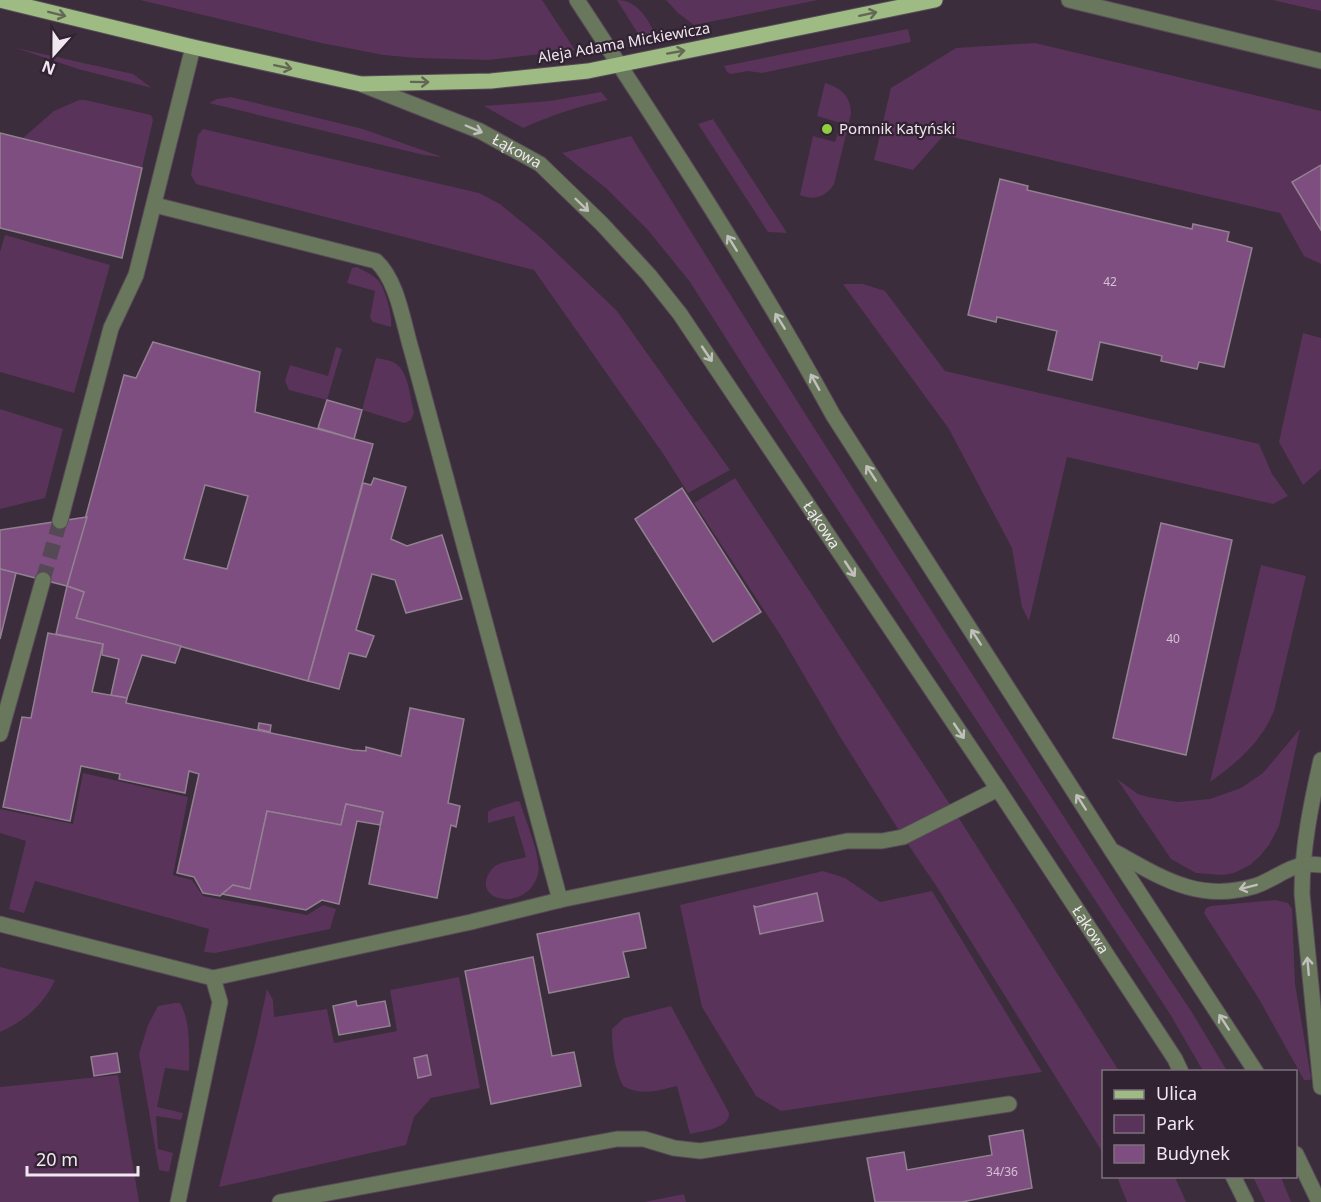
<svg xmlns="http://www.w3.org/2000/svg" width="1321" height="1202" font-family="'Noto Sans',sans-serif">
<rect width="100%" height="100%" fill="#3b2d3b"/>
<!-- green -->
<g fill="#59335a">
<path d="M140,0h402l33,50 -87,10 -72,-2 -32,-3 -63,-12z"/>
<path d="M617,0c20,0 29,17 38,33l-15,4z"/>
<path d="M666,0h152l-124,25 -16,-12z"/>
<path d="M1272,0h49v11z"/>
<path d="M908,29l3,13 -149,31 -14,-2 -17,3 -4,-2 -3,-6z"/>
<path d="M1035,43l286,68v54l-28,17 28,48v34l-17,-8 -24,-43 -336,-78 -31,35 -39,-10 17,-72 65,-40z"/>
<path d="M16,48l117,26 19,14 -74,-19z"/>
<path d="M825,83c16,5 26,13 26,31l-17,70c-8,13 -20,17 -34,11l13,-59 22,6 6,-19 -24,-7z"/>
<path d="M601,92l7,8c-32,7 -56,15 -85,28l-39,-22 66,-5z"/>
<path d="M231,97l132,32 79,28 -18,-2 -215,-52 8,-4z"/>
<path d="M79,100h6l66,15 2,5 -11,48 -119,-30 31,-27z"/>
<path d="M713,119l74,114 -19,-1 -70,-108z"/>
<path d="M203,129l276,64 21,11 40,33 77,74 113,159 -42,23 -24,-38 -130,-185 -338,-86 -5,-9 7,-40z"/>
<path d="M631,136l178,284 314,489 70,105 34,57h-24l-33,-57 -408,-619 -72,-113 -42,-52 -41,-41 -45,-36z"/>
<path d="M5,235l105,30 -36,128 -74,-21v-120z"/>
<path d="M357,267c7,4 15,7 21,13 7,7 15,37 13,47l-18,-5 -3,-5 5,-26 -28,-8 5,-15z"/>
<path d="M843,284h20l22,7 60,80 314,73 13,30 16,22 -15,8 -206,-47 -38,164 -7,-14 -10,-59 -63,-119z"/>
<path d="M1303,333l18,5v131l-18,16 -24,-43z"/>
<path d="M336,347l6,2 -15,51 -38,-10 -4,-9 5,-16 38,11z"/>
<path d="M376,358c6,1 13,2 19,5 14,9 15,35 19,50l-3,7 -7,3 -42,-13z"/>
<path d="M0,409l63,20 -18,69 -45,11z"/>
<path d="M735,478l220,334 164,259 -15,1 -1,81 -166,-266 -34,-50 -64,-102 -58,-99 -87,-133z"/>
<path d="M1261,565l45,11 -32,135c-13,31 -36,51 -64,71z"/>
<path d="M1300,729l-21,97 -10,19 -9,11 -10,9 -16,8 -12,2 -26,-2 -25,-14 -54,-80 21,15 10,3 30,5 32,-3 31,-11 22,-15z"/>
<path d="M83,773l105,24 -15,78 19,5 11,16 104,19 16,-10 13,4 -6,20 -115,24 -11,-1 5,-23 -174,-48 -11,32 -15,-4 17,-68 -26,-8v-24l73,15z"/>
<path d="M517,801l3,1c5,18 22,55 18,72 -9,36 -61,30 -51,3 2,-4 4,-8 8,-11 9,-5 22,-6 31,-9l-12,-41 -26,7v-11l4,-3z"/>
<path d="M823,871l22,7 35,24 52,-11 110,181 -261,39 -25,-15 -54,-89 -22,-102z"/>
<path d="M1275,900l13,3 4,6 3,75 16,94 -1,2h-6l-45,-81 -55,-86 2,-5 5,-2z"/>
<path d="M0,967l55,13c-11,24 -30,41 -55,52z"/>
<path d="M459,977l21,111 -49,10 -17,19 -8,28 -187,42 37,-147 11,-51 6,11 1,17 53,-8 7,34 63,-12 -7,-41z"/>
<path d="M174,1003h6c11,19 9,47 9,68l-24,-3 -8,39 26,6 -2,7 -25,-4 2,33 15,4 -4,19 -10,-2 -20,-116 9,-29 10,-19z"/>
<path d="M671,1006l58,107c1,16 -27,18 -39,21l-13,-48c-20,5 -36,10 -54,0 -9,-19 -11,-37 -11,-57l12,-11z"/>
<path d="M118,1075l21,127h-139v-115z"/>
<path d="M1117,1177h58l11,25h-59z"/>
<path d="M1253,1177h28l10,25h-26z"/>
<path d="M684,1194l2,8h-42z"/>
</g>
<!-- building -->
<g fill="#7f4e80" stroke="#928191" stroke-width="1.5" fill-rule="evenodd">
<path d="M0,133l142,35 -20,90 -122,-30z"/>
<path d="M1321,165v65l-29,-48z"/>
<path d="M1000,179l28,7 -1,4 165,39 1,-5 36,8 -2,9 25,7 -28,119 -25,-5 -2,7 -36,-8 1,-5 -62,-14 -8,38 -44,-10 9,-39 -60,-14 -1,5 -28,-7z"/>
<path d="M153,342l107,30 -5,40 118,32 -65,237 -232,-63 8,-26 -17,-6 57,-211 12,3zM205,485l43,11 -21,73 -43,-10z"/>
<path d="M327,400l35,10 -8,29 -36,-11z"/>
<path d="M374,478l32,9 -15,52 16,7 35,-11 20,64 -56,14 -11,-33 -23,-6 -16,56 18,6 -8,21 -17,-4 -10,36 -31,-8 55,-198 8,2z"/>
<path d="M682,488l79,124 -48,30 -78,-123z"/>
<path d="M87,517l-20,69 -67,-17v-39z"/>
<path d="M1161,523l71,17 -46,215 -73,-17z"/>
<path d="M0,569l16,4 -16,66z"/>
<path d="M67,586l17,6 -8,26 105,28 -6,17 -33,-8 -15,43 -16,-3 8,-36 -17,-4 1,-11 -47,-10z"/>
<path d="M48,633l55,11 -11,48 35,6 -1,5 227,47 13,1v-4l35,9 9,-48 54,11 -16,84 12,3 -4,21 -5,-2 -14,73 -68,-14 14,-72 -37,-8 -5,21 -74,-14 -17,78 -17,-4 -13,11 -17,-3 -9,-16 -17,-4 22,-99 -10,-3 -4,22 -66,-14 1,-5 -39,-8 -11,55 -67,-14 19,-90 9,1z"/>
<path d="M259,723l12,2 -1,7 -12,-3z"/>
<path d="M346,804l37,8 -3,13 -23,-4 -18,83 -17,-4 -16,10 -84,-16 11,-9 17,4 17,-78 74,14z"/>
<path d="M817,893l6,28 -63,13 -6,-28 2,1z"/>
<path d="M639,913l7,35 -23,4 6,25 -80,16 -12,-59z"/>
<path d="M533,957l19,99 22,-4 7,34 -90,18 -26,-133z"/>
<path d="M356,1001l1,5 28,-5 5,25 -51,9 -6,-29z"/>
<path d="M117,1053l3,19 -26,4 -3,-19z"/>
<path d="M427,1055l4,20 -13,3 -4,-20z"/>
<path d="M1023,1130l9,58 -70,14h-87l-8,-44 37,-6 3,18 85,-15 -3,-19z"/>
</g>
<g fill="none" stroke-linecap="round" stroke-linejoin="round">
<!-- minor-tunnel -->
<path stroke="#564956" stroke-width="15" stroke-dasharray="15 8" stroke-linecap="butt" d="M43,580l17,-59"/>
<!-- minor casing -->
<g stroke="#584b58" stroke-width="17">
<g id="minor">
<path d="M577,0c89,136 178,272 256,415l279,436 144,221"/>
<path d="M1069,0l252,61"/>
<path id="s1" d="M361,84l119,47 60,33 62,60 47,51 31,39 318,475 177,270 6,13"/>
<path d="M155,205l221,56c22,20 27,62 36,91l148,548"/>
<path d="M60,521l51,-193 25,-53 57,-228"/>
<path d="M0,734l43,-154"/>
<path d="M1321,760c-10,44 -19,88 -19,134l19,193"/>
<path d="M1115,852c47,26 84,51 140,34 16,-5 31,-18 47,-21 6,-2 13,0 19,0"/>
<path d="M0,924l213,54 258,-56 89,-22 287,-59h35l21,-4 95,-48"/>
<path d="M1296,1154l23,48"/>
<path d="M1233,1176l13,26"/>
<path d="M178,1202l42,-200 -7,-24"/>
<path d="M280,1202l337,-63h27l30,9 26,3 309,-47"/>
</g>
</g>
<!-- major casing -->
<g stroke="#584b58" stroke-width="17">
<path id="major" d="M0,0l193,47 168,37 130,-3 97,-10 347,-71"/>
</g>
<!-- minor -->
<use href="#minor" stroke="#69775c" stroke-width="15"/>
<!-- major -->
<use href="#major" stroke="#9ebb83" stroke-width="15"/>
</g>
<!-- one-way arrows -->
<defs><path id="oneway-shaft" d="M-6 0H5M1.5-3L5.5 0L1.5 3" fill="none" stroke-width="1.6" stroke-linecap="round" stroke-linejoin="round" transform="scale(1.5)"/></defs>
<g stroke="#626756">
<use href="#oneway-shaft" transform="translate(57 14) rotate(14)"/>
<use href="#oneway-shaft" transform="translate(868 14) rotate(-12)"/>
<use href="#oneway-shaft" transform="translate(676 52) rotate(-10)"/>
<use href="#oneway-shaft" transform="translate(283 67) rotate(12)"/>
<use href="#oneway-shaft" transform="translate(420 82) rotate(1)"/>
</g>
<g stroke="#c1c0bc">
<use href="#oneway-shaft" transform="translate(474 129) rotate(23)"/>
<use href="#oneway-shaft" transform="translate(582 205) rotate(44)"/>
<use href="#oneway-shaft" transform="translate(732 243) rotate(-122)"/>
<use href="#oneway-shaft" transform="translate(780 321) rotate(-122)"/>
<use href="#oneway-shaft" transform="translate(707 354) rotate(56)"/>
<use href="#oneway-shaft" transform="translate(815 382) rotate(-119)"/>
<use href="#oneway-shaft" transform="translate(871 473) rotate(-123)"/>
<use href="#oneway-shaft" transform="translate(850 569) rotate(56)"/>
<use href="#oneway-shaft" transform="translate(976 637) rotate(-123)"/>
<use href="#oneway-shaft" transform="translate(959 731) rotate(56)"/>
<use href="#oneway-shaft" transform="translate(1081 802) rotate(-123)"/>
<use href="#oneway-shaft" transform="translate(1248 887) rotate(166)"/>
<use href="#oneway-shaft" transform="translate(1308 966) rotate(-95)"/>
<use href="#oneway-shaft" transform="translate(1224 1022) rotate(-123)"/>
</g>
<!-- markers -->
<circle fill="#8fcd41" stroke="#312331" stroke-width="2" cx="827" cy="129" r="6"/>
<g text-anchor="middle" stroke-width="4.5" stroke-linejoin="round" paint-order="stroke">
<!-- number labels -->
<g font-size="12" fill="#d4c1d4">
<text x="1110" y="286">42</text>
<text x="1173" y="643">40</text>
<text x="1002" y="1176">34/36</text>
</g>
<!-- street labels -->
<g font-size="15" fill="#f0e7f0" stroke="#312331">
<text transform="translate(624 43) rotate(-10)" y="5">Aleja Adama Mickiewicza</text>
<text dy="5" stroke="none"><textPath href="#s1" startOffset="170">Łąkowa</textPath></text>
<text dy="5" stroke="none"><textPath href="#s1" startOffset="656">Łąkowa</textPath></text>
<text dy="5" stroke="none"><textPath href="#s1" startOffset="1142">Łąkowa</textPath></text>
</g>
<!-- poi labels -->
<g font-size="15" fill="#f0e7f0" stroke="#312331" text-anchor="start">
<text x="839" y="134">Pomnik Katyński</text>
</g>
</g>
<!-- legend -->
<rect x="1102" y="1070" width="195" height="108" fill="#312331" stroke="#7d717d" stroke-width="1.5"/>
<rect x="1114" y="1090" width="30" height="9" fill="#9ebb83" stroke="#7d717d" stroke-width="1.5"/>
<text x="1156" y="1100" font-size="18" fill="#f0e7f0">Ulica</text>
<rect x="1114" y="1115" width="30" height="18" fill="#59335a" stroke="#7d717d" stroke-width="1.5"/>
<text x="1156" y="1130" font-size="18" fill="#f0e7f0">Park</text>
<rect x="1114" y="1145" width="30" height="18" fill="#7f4e80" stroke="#7d717d" stroke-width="1.5"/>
<text x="1156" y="1160" font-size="18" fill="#f0e7f0">Budynek</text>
<!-- north arrow -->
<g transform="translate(54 54) rotate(201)" stroke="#312331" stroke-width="4.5" paint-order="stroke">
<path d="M0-4.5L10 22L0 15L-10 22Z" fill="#f0e7f0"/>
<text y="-9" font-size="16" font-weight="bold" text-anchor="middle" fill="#f0e7f0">N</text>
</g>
<!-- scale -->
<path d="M27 1166v9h111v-9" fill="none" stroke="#f0e7f0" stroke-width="3"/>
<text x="36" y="1166" font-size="18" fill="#f0e7f0" stroke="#312331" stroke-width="4.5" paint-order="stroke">20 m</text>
</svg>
